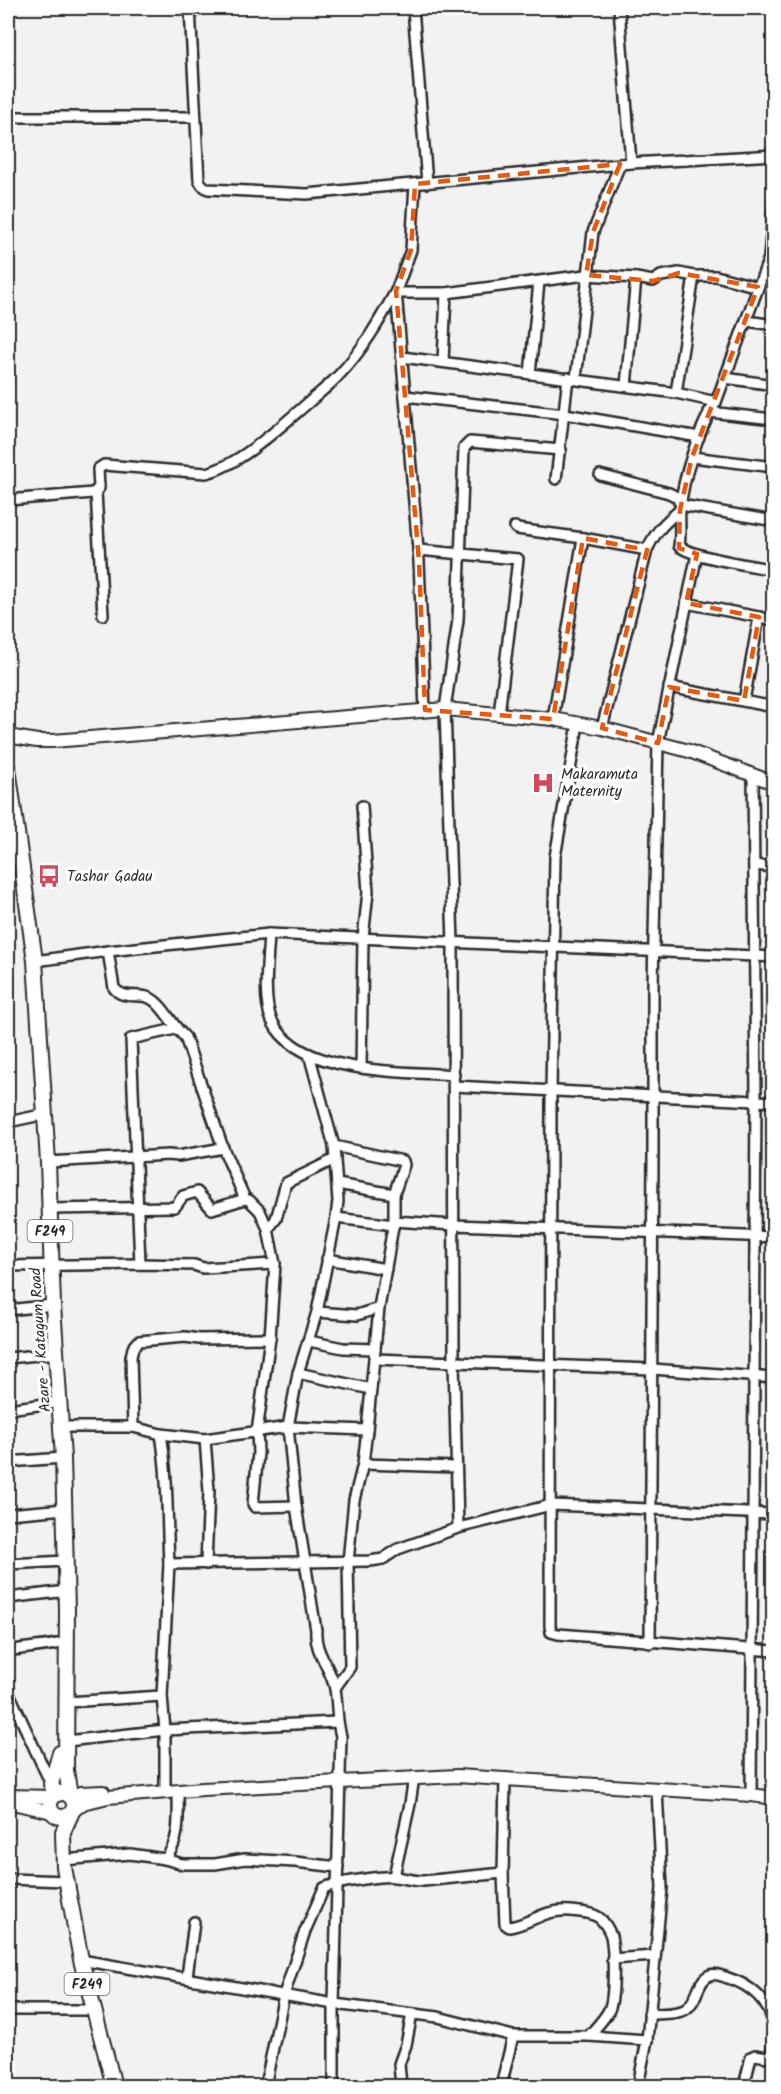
<svg xmlns="http://www.w3.org/2000/svg" width="781" height="2094" font-family="Kalam,sans-serif">
<rect width="100%" height="100%" fill="#f2f2f2"/>
<filter id="ink" filterUnits="userSpaceOnUse"><feTurbulence type="fractalNoise" baseFrequency=".0167" numOctaves="2"/><feDisplacementMap in="SourceGraphic" scale="12" xChannelSelector="R" yChannelSelector="G"/><feConvolveMatrix kernelMatrix="1 2 1 2 8 2 1 2 1" color-interpolation-filters="sRGB"/></filter>
<g filter="url(#ink)">
<g fill="none" stroke-linecap="round" stroke-linejoin="round">
<!-- street casing -->
<g stroke="#2b2b2b" stroke-width="14">
<g id="street">
<path d="M190,8l9,172 3,5 6,4 99,5 324,-31 143,-8"/>
<path d="M413,8l14,175"/>
<path d="M619,8l12,155"/>
<path d="M8,117h187"/>
<path d="M415,184l-4,66 -15,41 23,270 6,149"/>
<path d="M774,200l-5,58 -53,144c-17,25 -33,76 -36,107 -1,12 1,25 -1,37 12,11 75,20 95,24"/>
<path d="M397,293h49l140,-18 50,3 17,3 8,-5 18,-3 15,3h22l42,11"/>
<path d="M747,321l27,4"/>
<path d="M402,357l274,36 40,9"/>
<path d="M443,362l3,-69"/>
<path d="M530,374l9,-92"/>
<path d="M725,378l49,7"/>
<path d="M576,379l17,-147 27,-68"/>
<path d="M626,386l10,-108"/>
<path d="M676,393l18,-117"/>
<path d="M405,396l160,18 134,23"/>
<path d="M709,412l65,7"/>
<path d="M692,457l82,10"/>
<path d="M600,475l69,18 8,4 4,8"/>
<path d="M556,479l12,-101"/>
<path d="M96,492l7,123"/>
<path d="M8,500l85,-7 6,-5 -1,-19 6,-4 102,8c33,-7 76,-48 102,-70 10,-9 22,-18 31,-28 24,-25 41,-55 57,-84"/>
<path d="M681,505l93,16"/>
<path d="M515,527l2,2 66,9 64,12"/>
<path d="M418,550l100,9 -19,155"/>
<path d="M686,603l88,17"/>
<path d="M669,687l105,20"/>
<path d="M744,701l15,-84"/>
<path d="M553,719l30,-181"/>
<path d="M578,724l-23,133 -4,234 -1,535 1,6 7,2 216,17"/>
<path d="M602,728l45,-178c8,-18 18,-28 33,-40"/>
<path d="M754,865l20,2"/>
<path d="M269,934c-1,25 -7,65 3,87 26,54 131,50 182,54"/>
<path d="M108,951l6,37c9,12 24,5 36,10 14,7 22,28 35,39l38,111 22,51"/>
<path d="M35,961l73,-10 161,-17 505,23"/>
<path d="M309,1054l25,92 4,55 -2,17 -19,94 -19,61 -10,54 8,79 20,124c-2,23 15,37 19,59 3,17 1,30 6,47l-7,268v82"/>
<path d="M361,1068l2,-130 5,-46 -6,-86"/>
<path d="M454,1086l320,16"/>
<path d="M8,1122l38,-8"/>
<path d="M334,1146l69,15 1,4 -10,29"/>
<path d="M48,1162l120,-7 10,1 45,-8"/>
<path d="M49,1209l126,-2 8,-11 14,-4 15,17 33,-10 4,1 11,11 8,18 7,35 -5,74 -13,94 1,21 -5,51 2,3 41,-1"/>
<path d="M336,1218l58,7"/>
<path d="M394,1221l60,4 320,12"/>
<path d="M268,1229l8,-10 10,-36 49,-24"/>
<path d="M327,1259l59,10"/>
<path d="M140,1264l-9,-225 44,-10"/>
<path d="M8,1266l132,-2 54,1 9,3 72,-4"/>
<path d="M8,1310l45,-5"/>
<path d="M317,1312l40,3 22,-7"/>
<path d="M309,1341l34,7 32,1"/>
<path d="M8,1358l49,-5"/>
<path d="M374,1359l278,10 122,9"/>
<path d="M298,1373l73,16"/>
<path d="M8,1409l52,-7"/>
<path d="M62,1427h71l28,7 44,5 83,-12 79,3"/>
<path d="M133,1427l-2,-70 2,-9 6,-7 46,-4 14,2 71,-1"/>
<path d="M161,1434c7,42 6,87 8,130"/>
<path d="M205,1439l4,52 -3,73"/>
<path d="M8,1462l55,-4"/>
<path d="M363,1464l93,3"/>
<path d="M8,1514l57,-5"/>
<path d="M458,1528l93,-23 223,9"/>
<path d="M8,1564l58,-3"/>
<path d="M8,1598l59,-7"/>
<path d="M650,1643l3,-487v-171l5,-242 39,-189"/>
<path d="M8,1651c19,-4 39,-4 58,-9"/>
<path d="M335,1688l15,-21 -2,-105 6,-62 9,-36 4,-34 12,-122 15,-87v-27l-57,-10"/>
<path d="M8,1691l43,93"/>
<path d="M67,1702l95,-6"/>
<path d="M67,1741l98,-11 172,-8"/>
<path d="M505,1779l-2,94 2,51 4,3c22,-3 36,-19 62,-16 9,1 19,1 27,6 6,4 11,13 13,19 3,15 4,61 -2,74 -5,10 -14,18 -20,26"/>
<path d="M165,1789v-59l-3,-34 7,-132 201,-3 13,-2 15,-10 60,-21 -4,-167 -1,-419 -8,-233 13,-89 6,-172 6,-6 91,8"/>
<path d="M751,1795l5,-694 -3,-326"/>
<path d="M165,1859c16,-18 13,-44 13,-67"/>
<path d="M64,1860l66,-6 35,5 17,5h33l30,-5 50,3 43,5"/>
<path d="M394,1876l16,-72 4,-27"/>
<path d="M8,1879l59,2"/>
<path d="M612,1959l43,-3"/>
<path d="M81,1960l253,44 104,13 75,19h76l58,4"/>
<path d="M187,1977l7,-55"/>
<path d="M8,2010h86"/>
<path d="M649,2014c12,-1 27,1 37,-5 12,-8 11,-29 24,-34 6,-2 12,1 18,3 23,7 41,23 46,48"/>
<path d="M771,2057l3,-25"/>
<path d="M265,2086l19,-91 21,-64 19,-43c10,-5 60,-13 71,-11 10,1 18,4 28,4l80,-8"/>
<path d="M401,2086l-2,-22 7,-19 6,-31"/>
<path d="M501,2086l12,-50"/>
<path d="M638,2086l9,-46 15,-152 -5,-98"/>
<path d="M744,2086l7,-29 4,-2 19,3"/>
</g>
</g>
<!-- secondary casing -->
<g stroke="#2b2b2b" stroke-width="16">
<g id="secondary">
<path d="M8,736l29,5h16l392,-32 108,10 49,9 87,23 85,32"/>
<path d="M9,1796l44,1"/>
<path d="M71,1797l9,-4 23,-1"/>
<path d="M8,1802l44,10"/>
<path d="M73,1811l10,-8 25,-6 95,-8 254,-13 294,19 23,3"/>
</g>
</g>
<!-- primary casing -->
<g stroke="#2b2b2b" stroke-width="18">
<g id="primary">
<path d="M8,768l27,193 13,201 5,143 10,153 4,152 -1,160 4,26"/>
<circle cx="62" cy="1805" r="12"/>
<path d="M56,1795l-5,-11 9,-31"/>
<path d="M71,1814l-8,18 1,35 17,93 33,126"/>
</g>
</g>
<!-- street -->
<use href="#street" stroke="#fff" stroke-width="9"/>
<!-- secondary -->
<use href="#secondary" stroke="#fff" stroke-width="12"/>
<!-- primary -->
<use href="#primary" stroke="#fff" stroke-width="14"/>
</g>
</g>
<!-- marked area -->
<path fill="none" stroke="#e8590c" stroke-width="4.5" stroke-dasharray="12 8" stroke-linejoin="round" d="M620,164l-27,68 -7,43 67,6 26,-8 79,14 -66,170 -12,53 -1,38 18,6 -11,49 73,14 -15,84 -75,-14 -11,56 -56,-15 45,-178 -64,-12 -30,181 -128,-9 -6,-149 -23,-270 15,-41 4,-66z"/>
<!-- icons -->
<defs>
<g id="hospital-bare" transform="scale(1.8)"><path d="M-5-5h3v3.5h4V-5h3V5h-3V1.5h-4V5h-3Z" fill="#d1495b" stroke="#fff" stroke-width="2.5" paint-order="stroke"/></g>
<g id="bus-bare" transform="scale(1.8)"><path d="M-5-6H5V4H4V6H2V4H-2V6H-4V4H-5ZM-3.5-4V0h7V-4ZM-3.5 1.2v1.5H-2V1.2ZM2 1.2v1.5H3.5V1.2Z" fill="#d1495b" stroke="#fff" stroke-width="2.5" paint-order="stroke"/></g>
</defs>
<g fill-rule="evenodd">
<use href="#hospital-bare" x="543" y="783"/>
<use href="#bus-bare" x="49" y="876"/>
</g>
<g text-anchor="middle" stroke-width="6" stroke-linejoin="round" paint-order="stroke">
<!-- shield labels -->
<g fill="#fff" stroke="#6b6b6b" stroke-width="1.5">
<rect x="27.5" y="1220" width="45" height="22" rx="4.5"/>
<rect x="64.5" y="1973" width="45" height="22" rx="4.5"/>
</g>
<g font-size="14" font-weight="bold" fill="#2b2b2b">
<text x="50" y="1236">F249</text>
<text x="87" y="1989">F249</text>
</g>
<!-- poi labels -->
<g font-size="15" fill="#2b2b2b" stroke="#fff" text-anchor="start">
<text x="561" y="779">Makaramuta<tspan x="561" dy="17">Maternity</tspan></text>
<text x="67" y="881">Tashar Gadau</text>
</g>
<!-- street labels -->
<g font-size="15" fill="#2b2b2b" stroke="#fff">
<text transform="translate(40 1340) rotate(-94)" y="5">Azare - Katagum Road</text>
</g>
</g>
<!-- margin -->
<rect width="781" height="2094" fill="none" stroke="#fff" stroke-width="30"/>
<rect x="15" y="15" width="751" height="2064" fill="none" stroke="#2b2b2b" stroke-width="2" filter="url(#ink)"/>
</svg>
